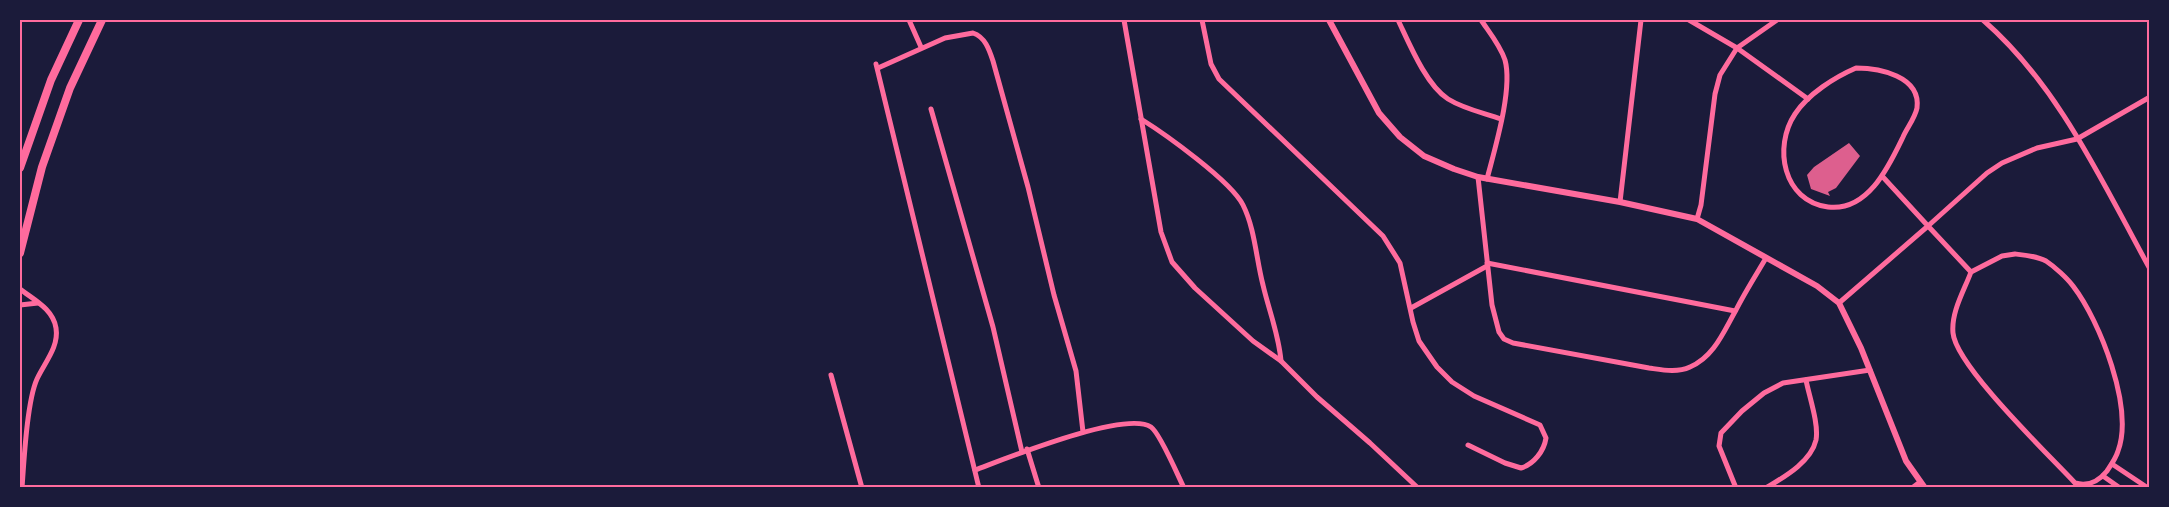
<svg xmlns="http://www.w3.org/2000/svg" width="2169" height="507" font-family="Mulish,sans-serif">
<rect width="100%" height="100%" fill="#1b1b3a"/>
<!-- building -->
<path fill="#dd5f8e" d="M1849,143l11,13 -24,32 -8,4 2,4 -19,-7 -4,-14 7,-8z"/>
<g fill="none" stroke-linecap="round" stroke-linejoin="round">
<!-- minor -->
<g stroke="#ff6b9d" stroke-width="5">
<path d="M909,20l12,27"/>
<path d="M1124,20l37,212 11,30 23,26 58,53 28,20 36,36 53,46 48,45"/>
<path d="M1202,20l9,44 8,15 164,157 17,27 13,59 6,19 18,26 15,15 22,14 66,29 6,13c-2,13 -12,26 -25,30l-16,-5 -37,-18"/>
<path d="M1398,20c11,23 28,65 50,79 16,10 36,14 53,20"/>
<path d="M1481,20c8,12 19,25 24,40 8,29 -10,88 -18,119"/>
<path d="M1689,20l48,28 71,51"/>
<path d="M1983,20c76,66 119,162 167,249"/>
<path d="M876,64l103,424"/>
<path d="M878,68l67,-30 28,-5c12,4 16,16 20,28l35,126 26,108 22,76 7,61"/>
<path d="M1856,68c23,0 65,8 61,40 -2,10 -10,20 -14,29 -14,29 -35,75 -75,70 -45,-6 -55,-60 -33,-93 13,-20 40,-37 61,-46z"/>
<path d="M931,109l62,218 29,125"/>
<path d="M1141,119c24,15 90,62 102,86 12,24 13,53 20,80 6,26 16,50 18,76"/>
<path d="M1478,177l14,128 7,27 5,7 9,4 136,25c14,2 28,5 41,-1 24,-10 34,-36 46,-57 9,-18 20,-35 30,-52"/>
<path d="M1620,202l21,-182"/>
<path d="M1697,219l4,-14 14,-111 5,-19 17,-27 40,-28"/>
<path d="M2015,254c10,1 22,2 31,7 9,6 21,17 27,25 27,35 61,122 45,165 -2,7 -7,14 -11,20 -9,11 -19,16 -32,12 -26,-28 -119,-117 -122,-150 -2,-21 11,-42 18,-61l31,-16z"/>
<path d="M1487,263l248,48"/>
<path d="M1971,272l-43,-46 59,-53 15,-10 35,-15 40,-9 73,-42"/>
<path d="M20,289c14,11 33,20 36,39 3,19 -11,34 -19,51 -10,22 -13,82 -15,109"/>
<path d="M1839,303l89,-77 -46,-50"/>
<path d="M20,305l18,-2"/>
<path d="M1411,308l76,-42"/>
<path d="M831,375l31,113"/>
<path d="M1027,449l12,39"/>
<path d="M2112,464l36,24"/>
<path d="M975,470c30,-11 150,-60 176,-43 9,6 27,49 33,61"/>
<path d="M2103,476l17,12"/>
<path d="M1736,488l-17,-42 2,-13 21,-22 22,-18 19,-10 87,-13"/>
<path d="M1766,488c18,-11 45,-26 50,-48 3,-16 -7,-44 -10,-60"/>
<path d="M1912,488l8,-6"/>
</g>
<!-- tertiary -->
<path stroke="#ff6b9d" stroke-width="6" d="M1329,20l50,93 21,24 24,19 30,13 24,8 142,25 77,17 120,67 22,17 22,45 45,113 19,27"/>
<!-- trunk -->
<g stroke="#ff6b9d" stroke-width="8">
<path d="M20,168l31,-88 28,-60"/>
<path d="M20,253l22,-86 28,-79 32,-68"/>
</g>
</g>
<!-- border -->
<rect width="2169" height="507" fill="none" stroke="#1b1b3a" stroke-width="42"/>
<rect x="21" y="21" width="2127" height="465" fill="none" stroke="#ff6b9d" stroke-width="2"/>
</svg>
